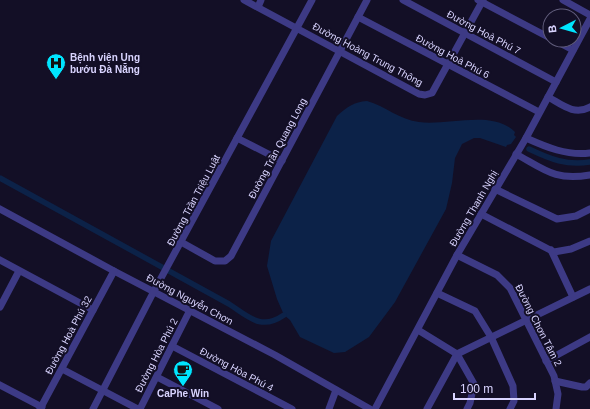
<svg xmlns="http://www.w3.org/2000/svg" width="590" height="409" font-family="Arial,sans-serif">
<rect width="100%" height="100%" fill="#130f26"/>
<!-- water -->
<path fill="#0c2248" d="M367,101c18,5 33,19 52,21 28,4 74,-13 96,10l-1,3 2,2 -5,7 -4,1 -1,2 -26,-9h-6l-12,6 -7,14 -3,25 -6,26 -51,93 -26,35 -24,15 -11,1 -34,-16 -10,-17 -6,-5 -7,-16 -10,-33 4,-25 66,-125c10,-9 17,-14 30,-15z"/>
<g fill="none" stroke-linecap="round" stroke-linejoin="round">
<!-- canal -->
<g stroke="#0c2248" stroke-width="5.5">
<path d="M529,149c21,10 38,17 61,13"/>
<path d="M0,178l229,126c20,13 32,27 55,11"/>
</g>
<!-- minor -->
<g stroke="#3d3a85" stroke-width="7">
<path d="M244,0l175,94 6,1 7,-2 51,-93"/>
<path d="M403,0l153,82"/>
<path d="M478,0l72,38"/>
<path d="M563,0l27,15"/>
<path d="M258,7l3,-7"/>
<path d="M358,17l181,95"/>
<path d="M554,40l19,10"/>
<path d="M548,97c13,7 26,19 42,10"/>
<path d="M237,138l45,23"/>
<path d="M526,138c20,9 41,18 64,15"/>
<path d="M516,154c29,16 39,27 74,21"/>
<path d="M495,189l62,30 19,-3 14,-7"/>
<path d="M0,209l114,62 161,84 95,54"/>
<path d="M481,214l73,38 17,-3 19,-8"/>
<path d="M181,242l34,19h10l6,-5 136,-256"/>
<path d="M551,250l22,47"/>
<path d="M457,255l40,20 13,13 44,88 4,18 -2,15"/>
<path d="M0,260l93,50"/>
<path d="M437,293l38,18 16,26 22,49 1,15 -4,8"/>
<path d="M0,307l19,-36"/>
<path d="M418,330l39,24 17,30 -4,19 -3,6"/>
<path d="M172,346l120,63"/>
<path d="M457,354l133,-65"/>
<path d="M546,361l44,-24"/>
<path d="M62,369l76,40"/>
<path d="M157,377l61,32"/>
<path d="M555,381l27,6h4l4,-4"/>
<path d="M0,385l42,22"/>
<path d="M40,409l74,-138"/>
<path d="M93,409l61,-118 158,-291"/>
<path d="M140,409l50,-99"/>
<path d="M329,409l7,-19"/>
<path d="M375,409l82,-154 69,-117 64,-119"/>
<path d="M427,409l30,-55"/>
</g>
</g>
<!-- icons -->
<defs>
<g id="hospital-pin" transform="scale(1)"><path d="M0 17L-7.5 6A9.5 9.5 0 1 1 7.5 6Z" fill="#00e5ff" stroke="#130f26"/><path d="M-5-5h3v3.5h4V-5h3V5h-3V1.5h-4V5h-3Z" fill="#111"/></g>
<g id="cafe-pin" transform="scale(1)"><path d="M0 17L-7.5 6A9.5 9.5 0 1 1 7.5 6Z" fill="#00e5ff" stroke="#130f26"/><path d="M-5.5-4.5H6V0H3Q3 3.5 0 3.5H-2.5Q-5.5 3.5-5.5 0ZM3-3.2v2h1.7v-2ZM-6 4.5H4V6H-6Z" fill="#111"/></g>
</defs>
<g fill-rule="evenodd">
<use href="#hospital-pin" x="56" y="63"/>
<use href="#cafe-pin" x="183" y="370"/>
</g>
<g text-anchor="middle" stroke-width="4" stroke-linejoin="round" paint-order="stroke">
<!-- street labels -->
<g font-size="10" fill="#d9d4ff" stroke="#130f26">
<text transform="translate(484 32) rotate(28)" y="4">Đường Hoà Phú 7</text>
<text transform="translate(368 54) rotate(28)" y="4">Đường Hoàng Trung Thông</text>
<text transform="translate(453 56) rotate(28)" y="4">Đường Hoà Phú 6</text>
<text transform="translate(277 148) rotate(-62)" y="4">Đường Trần Quang Long</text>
<text transform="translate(193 200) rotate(-62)" y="4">Đường Trần Triệu Luật</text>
<text transform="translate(473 208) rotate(-60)" y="4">Đường Thanh Nghị</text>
<text transform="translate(190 299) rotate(28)" y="4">Đường Nguyễn Chơn</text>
<text transform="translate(539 325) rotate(63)" y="4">Đường Chơn Tâm 2</text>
<text transform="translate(68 335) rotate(-62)" y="4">Đường Hoà Phú 32</text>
<text transform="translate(156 355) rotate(-63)" y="4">Đường Hòa Phú 2</text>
<text transform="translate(237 369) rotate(28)" y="4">Đường Hòa Phú 4</text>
</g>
<!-- poi labels -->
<g font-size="10" font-weight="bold" fill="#d9d4ff" stroke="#130f26" text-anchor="start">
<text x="70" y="61">Bệnh viện Ung<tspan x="70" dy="12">bướu Đà Nẵng</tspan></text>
<text x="183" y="397" text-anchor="middle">CaPhe Win</text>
</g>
</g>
<!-- north arrow -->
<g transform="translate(562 28) rotate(264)"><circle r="19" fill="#130f26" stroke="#625e7d"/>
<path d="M0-3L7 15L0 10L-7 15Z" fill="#00e5ff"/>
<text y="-6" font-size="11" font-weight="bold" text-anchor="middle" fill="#d9d4ff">B</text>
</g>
<!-- scale -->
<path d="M454 393v6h81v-6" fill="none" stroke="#d9d4ff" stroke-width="2"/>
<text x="460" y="393" font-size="12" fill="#d9d4ff" stroke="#130f26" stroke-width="3" paint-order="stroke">100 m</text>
</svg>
